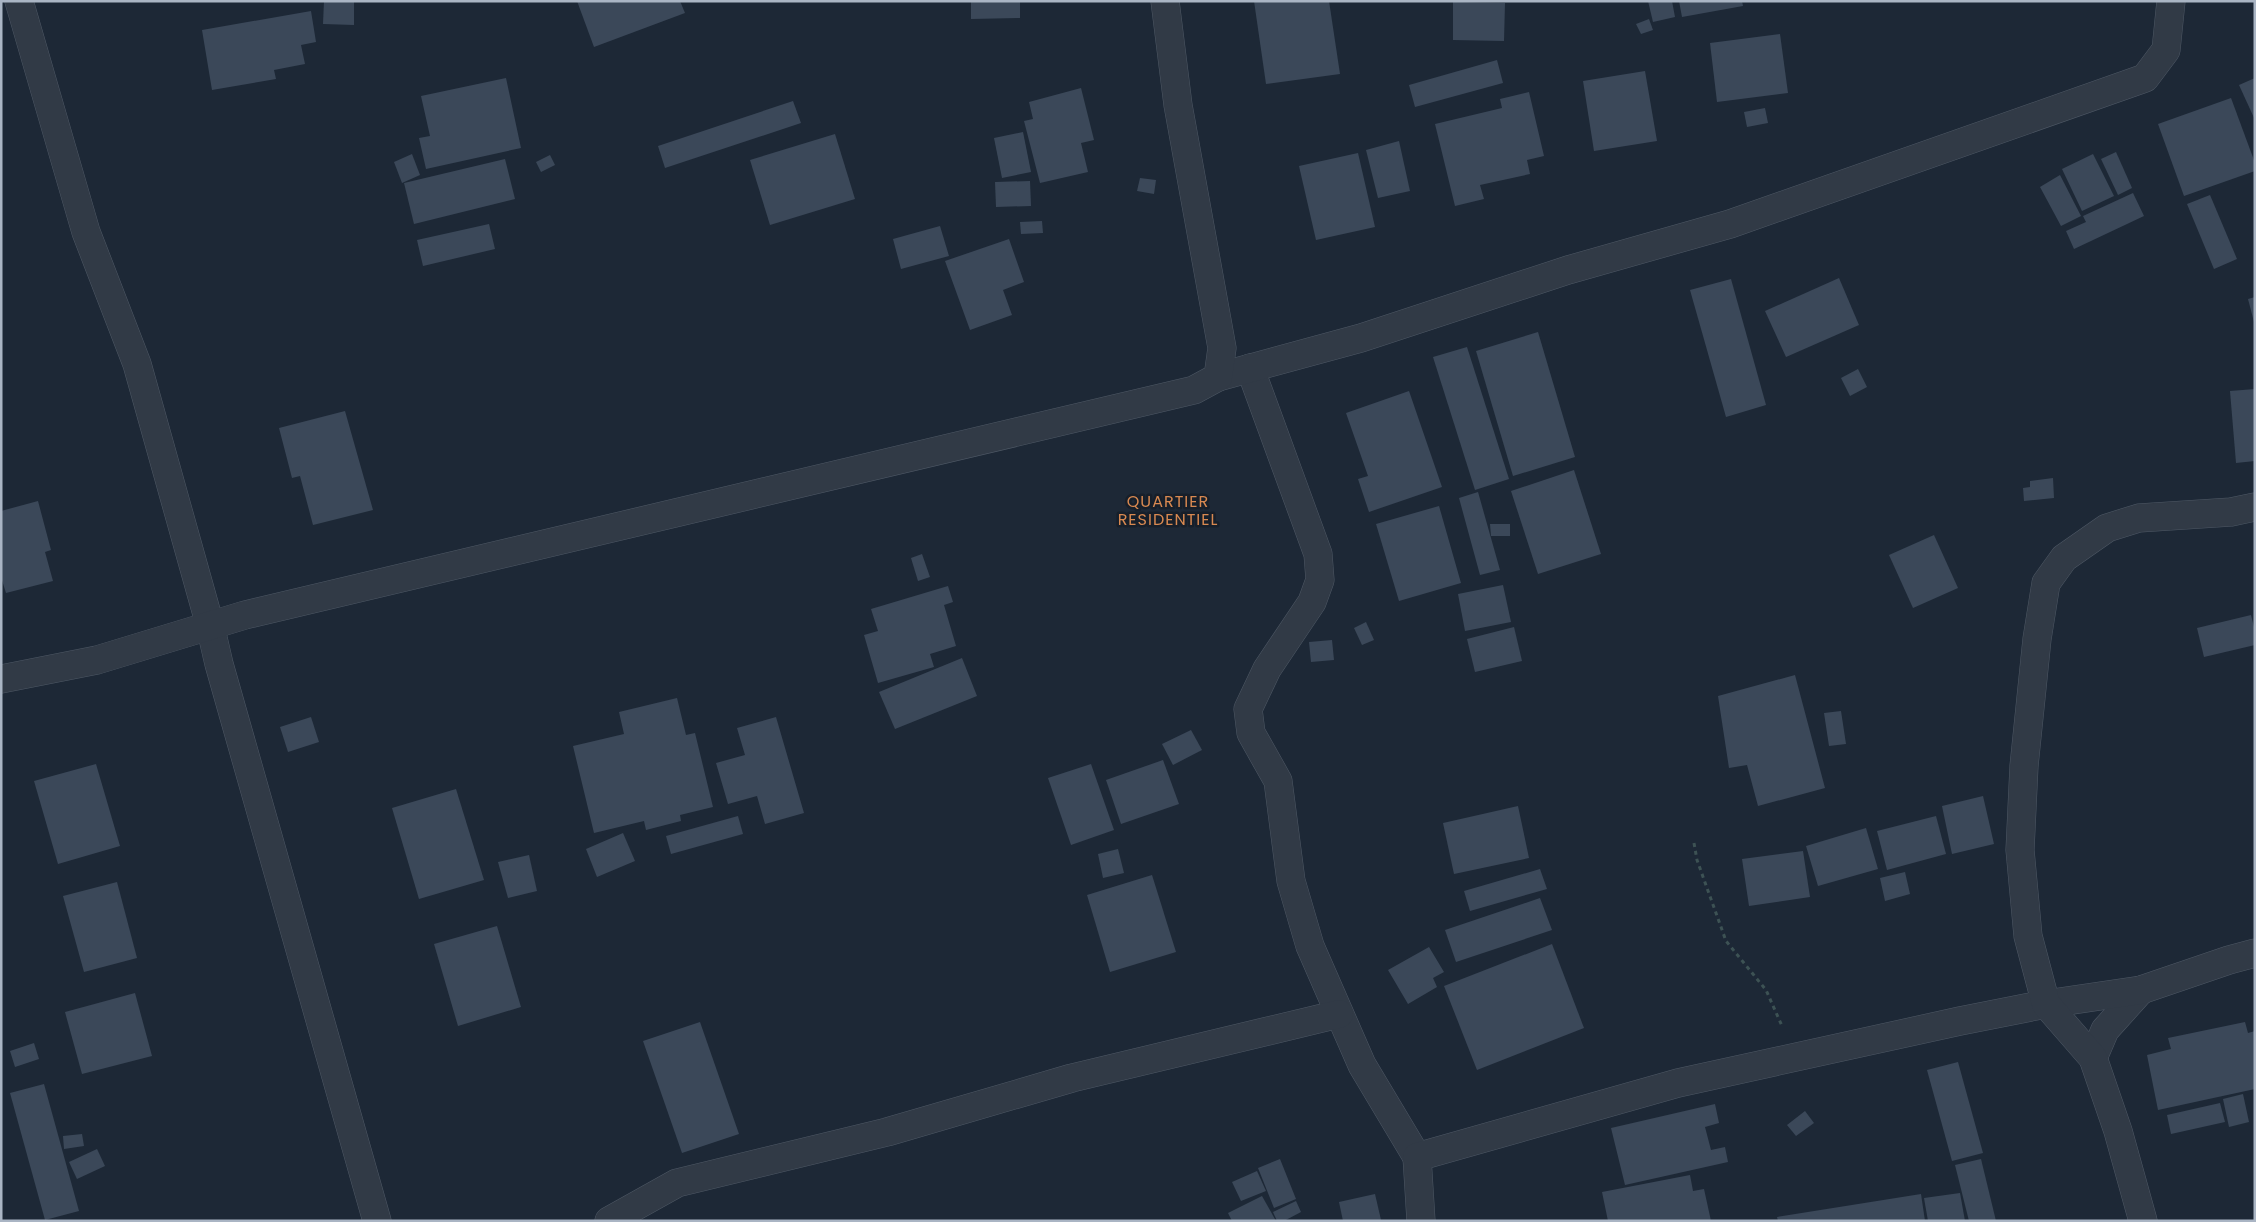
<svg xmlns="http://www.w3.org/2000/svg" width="2256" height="1222" font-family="Poppins,sans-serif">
<rect width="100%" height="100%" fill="#1d2836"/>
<!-- building -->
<g fill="#3b4859">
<path d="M324,1h30v24l-31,-1z"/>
<path d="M577,1h103l5,12 -91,34z"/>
<path d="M971,1h49v17l-49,1z"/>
<path d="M1254,1h75l11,73 -74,10z"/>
<path d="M1648,1h24l3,16 -22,5z"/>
<path d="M1679,1h63l1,5 -61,11z"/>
<path d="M1453,2l52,1 -1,38 -51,-1z"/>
<path d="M311,11l5,31 -15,3 4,19 -31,6 2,9 -64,11 -10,-60z"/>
<path d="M1649,19l4,11 -12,4 -5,-10z"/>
<path d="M1780,34l8,59 -71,9 -7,-59z"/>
<path d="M1497,60l6,23 -88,24 -6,-22z"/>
<path d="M1645,71l12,70 -63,10 -11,-70z"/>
<path d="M506,78l15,70 -95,21 -7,-31 11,-2 -9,-40z"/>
<path d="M2255,78v42l-16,-35z"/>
<path d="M1081,88l13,52 -13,3 7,29 -48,11 -16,-62 9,-2 -4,-17z"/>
<path d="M1529,92l15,64 -17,4 3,14 -50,11 4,14 -29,7 -20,-82 67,-16 -2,-9z"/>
<path d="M2231,98l24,65v8l-71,25 -26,-72z"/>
<path d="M793,101l8,22 -136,45 -7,-22z"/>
<path d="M1765,108l3,15 -21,4 -3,-15z"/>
<path d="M1023,132l8,40 -29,6 -8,-40z"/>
<path d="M835,134l20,65 -85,26 -20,-65z"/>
<path d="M1399,141l11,50 -32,7 -12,-48z"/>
<path d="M2116,152l16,36 -14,7 -17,-36z"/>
<path d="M1358,153l17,74 -59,13 -17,-74z"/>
<path d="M412,154l8,21 -18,8 -8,-21z"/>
<path d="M2093,154l21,42 -32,15 -20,-42z"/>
<path d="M550,155l5,10 -14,7 -5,-10z"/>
<path d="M505,159l10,40 -101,25 -10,-41z"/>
<path d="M2060,175l21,41 -20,10 -21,-39z"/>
<path d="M1140,178l16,2 -2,14 -17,-3z"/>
<path d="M1030,181l1,25 -35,1 -1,-25z"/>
<path d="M2133,193l11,23 -70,33 -8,-18 20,-9 -3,-6z"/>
<path d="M2210,195l27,64 -23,10 -27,-65z"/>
<path d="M1042,221l1,12 -22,1 -1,-12z"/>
<path d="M489,224l6,25 -72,17 -6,-26z"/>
<path d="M940,226l9,30 -48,13 -8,-30z"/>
<path d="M1009,239l15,43 -21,8 9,25 -42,15 -25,-69z"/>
<path d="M1839,278l20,47 -73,32 -21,-46z"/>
<path d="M1731,279l35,126 -40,12 -36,-127z"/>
<path d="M2255,297v25h-1l-6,-23z"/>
<path d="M1538,332l37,125 -62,19 -37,-125z"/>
<path d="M1467,347l42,132 -34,11 -42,-133z"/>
<path d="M1858,369l9,18 -17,9 -9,-18z"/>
<path d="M2255,389v72l-19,2 -6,-72z"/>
<path d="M1409,391l33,96 -73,25 -11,-33 10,-3 -22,-63z"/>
<path d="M345,411l28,99 -60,15 -13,-49 -8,2 -13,-50z"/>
<path d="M1574,470l27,84 -63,20 -27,-83z"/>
<path d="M2053,478l1,20 -30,3 -1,-13 7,-1v-6z"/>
<path d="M1478,492l22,78 -20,5 -21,-77z"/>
<path d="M38,501l13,49 -6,2 8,29 -47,12 -5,-16v-66z"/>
<path d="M1439,506l22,77 -62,18 -23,-77z"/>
<path d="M1490,524h20v12h-19z"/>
<path d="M1934,535l24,53 -45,20 -24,-53z"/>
<path d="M922,554l8,23 -12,4 -7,-23z"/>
<path d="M1503,585l8,37 -46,9 -7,-37z"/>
<path d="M948,586l5,16 -9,3 12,41 -26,8 4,13 -56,16 -14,-48 14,-4 -7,-22z"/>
<path d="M2251,615l4,16v14l-51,12 -7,-29z"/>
<path d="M1366,622l8,18 -12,5 -8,-17z"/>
<path d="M1514,627l8,34 -47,11 -8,-33z"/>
<path d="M1332,640l2,20 -23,2 -2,-20z"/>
<path d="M962,658l15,38 -82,33 -16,-37z"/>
<path d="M1795,675l30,113 -67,18 -11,-41 -18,3 -11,-72z"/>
<path d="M677,698l9,37 9,-2 18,74 -33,8 1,6 -35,9 -2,-9 -50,12 -21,-87 51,-12 -5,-22z"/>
<path d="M1841,711l5,33 -17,2 -5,-33z"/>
<path d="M311,717l8,25 -31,10 -8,-25z"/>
<path d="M776,717l28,96 -39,11 -8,-28 -29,8 -12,-41 29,-8 -8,-27z"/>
<path d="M1191,730l11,20 -29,15 -11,-21z"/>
<path d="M1163,760l16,44 -58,20 -15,-44z"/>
<path d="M96,764l24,82 -62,18 -24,-83z"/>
<path d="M1091,764l23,66 -43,15 -23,-67z"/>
<path d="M456,789l28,91 -65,19 -27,-91z"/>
<path d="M1983,796l11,48 -42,10 -10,-48z"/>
<path d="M1518,806l11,52 -75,16 -11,-51z"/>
<path d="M738,816l5,18 -72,20 -5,-18z"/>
<path d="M1936,816l10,38 -59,16 -10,-39z"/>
<path d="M1866,828l12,41 -60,17 -12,-40z"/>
<path d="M623,833l12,28 -38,16 -11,-28z"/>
<path d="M1118,849l6,24 -21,5 -5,-24z"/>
<path d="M1803,851l7,46 -61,9 -7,-47z"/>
<path d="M529,855l8,36 -29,7 -10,-36z"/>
<path d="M1540,869l7,20 -77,22 -6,-20z"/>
<path d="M1905,872l5,22 -25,7 -5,-23z"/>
<path d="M1152,875l24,77 -66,20 -23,-77z"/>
<path d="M117,882l20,76 -53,14 -21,-76z"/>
<path d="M1540,898l12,32 -96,32 -11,-32z"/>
<path d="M497,926l24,81 -63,19 -24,-82z"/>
<path d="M1552,944l32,84 -107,42 -33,-84z"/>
<path d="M1429,947l15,25 -11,6 4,9 -29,17 -20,-34z"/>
<path d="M135,993l17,63 -70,18 -17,-62z"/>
<path d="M700,1022l39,112 -57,19 -39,-112z"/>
<path d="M2245,1022l3,11 7,-2v58l-97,21 -11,-55 24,-6 -3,-11z"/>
<path d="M34,1043l5,16 -24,8 -5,-16z"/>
<path d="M1958,1062l25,91 -31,8 -25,-91z"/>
<path d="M44,1084l35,127 -34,9 -35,-127z"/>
<path d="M2243,1094l6,28 -20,5 -6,-28z"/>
<path d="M2220,1103l5,19 -54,12 -4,-19z"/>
<path d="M1715,1104l4,19 -14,4 6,23 14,-3 3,15 -103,23 -14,-57z"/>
<path d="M1805,1111l9,12 -18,13 -9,-11z"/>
<path d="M82,1134l2,12 -20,3 -1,-13z"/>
<path d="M97,1149l8,17 -28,13 -8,-17z"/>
<path d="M1280,1159l16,40 -22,9 -16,-40z"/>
<path d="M1981,1159l15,62h-27l-14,-56z"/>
<path d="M1257,1171l9,20 -25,10 -9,-19z"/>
<path d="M1690,1175l3,16 11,-2 7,32h-103l-6,-29z"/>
<path d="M1960,1193l5,28h-37l-4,-23z"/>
<path d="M1375,1194l6,26 -38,1 -4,-19z"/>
<path d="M1921,1194l4,27h-147l-1,-4z"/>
<path d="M1262,1196l14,25h-44l-4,-8z"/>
<path d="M1296,1201l5,11 -17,9h-7l-4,-9z"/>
</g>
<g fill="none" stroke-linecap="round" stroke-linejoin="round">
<!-- minor casing -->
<g stroke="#4e5865" stroke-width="29">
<g id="minor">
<path d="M19,1l67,231 51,132 73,261 9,39 158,557"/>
<path d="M1250,368l68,186 2,26 -8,22 -45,67 -19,40 3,24 27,48 13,100 19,65 52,119 55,92"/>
<path d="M1218,377l143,-39 207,-68 162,-46 415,-146 21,-28 5,-49"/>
<path d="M1,679l96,-19 148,-45 949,-225 24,-13 4,-29 -44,-243 -13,-104"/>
<path d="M2093,1058l12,-28 36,-40"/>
<path d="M609,1221l68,-38 210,-51 185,-54 267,-64"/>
<path d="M1421,1221l-4,-64 261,-74 282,-62 86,-17 95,-14 88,-30 26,-7"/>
<path d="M2143,1221l-25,-90 -25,-73 -47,-54 -18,-68 -8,-86 4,-84 13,-127 9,-56 18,-25 43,-30 32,-10 92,-6 24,-5"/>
</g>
</g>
<!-- path -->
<path stroke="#3d5254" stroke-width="3" stroke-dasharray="4 4" stroke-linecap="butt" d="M1694,843l3,17 29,81 40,49 16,36"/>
<!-- minor -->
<use href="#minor" stroke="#313a46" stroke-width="28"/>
</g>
<g text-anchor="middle" stroke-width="5" stroke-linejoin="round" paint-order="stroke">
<!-- quarter labels -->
<g font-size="16" letter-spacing="1" fill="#d88951" stroke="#171f2a">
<text x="1168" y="507">QUARTIER<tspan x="1168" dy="18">RESIDENTIEL</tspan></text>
</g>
</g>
<!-- border -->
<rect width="2256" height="1222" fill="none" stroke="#aab5c4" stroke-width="5"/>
</svg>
